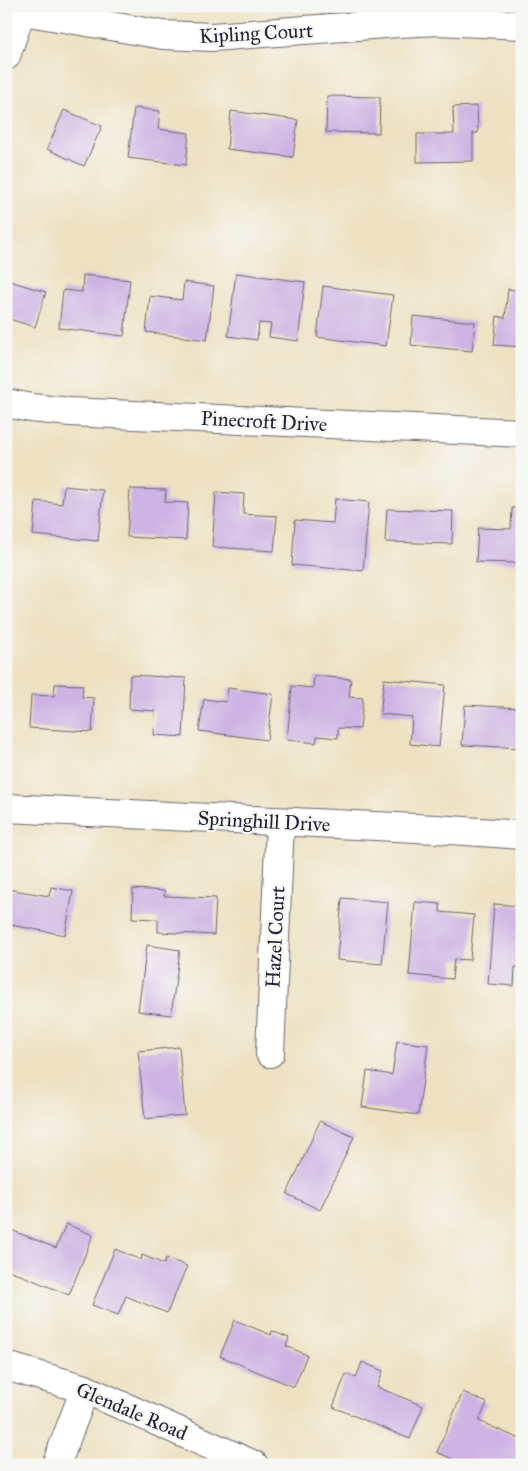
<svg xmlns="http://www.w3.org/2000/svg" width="528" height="1471" font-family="'IM FELL Great Primer',serif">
<rect width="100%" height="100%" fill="#f6f6f2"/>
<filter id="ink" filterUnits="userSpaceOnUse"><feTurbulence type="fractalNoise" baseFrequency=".02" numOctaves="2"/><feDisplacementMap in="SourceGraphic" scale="10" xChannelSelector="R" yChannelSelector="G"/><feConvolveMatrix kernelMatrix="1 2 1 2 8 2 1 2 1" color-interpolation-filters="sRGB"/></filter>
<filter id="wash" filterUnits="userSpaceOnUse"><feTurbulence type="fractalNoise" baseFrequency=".0096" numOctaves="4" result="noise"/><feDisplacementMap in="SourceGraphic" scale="20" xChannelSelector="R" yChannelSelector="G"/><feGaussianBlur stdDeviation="1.12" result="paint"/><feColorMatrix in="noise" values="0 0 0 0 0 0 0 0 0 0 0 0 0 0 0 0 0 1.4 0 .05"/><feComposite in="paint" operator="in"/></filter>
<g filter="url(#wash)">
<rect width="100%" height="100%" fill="#ede1c1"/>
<g id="blocks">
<!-- building -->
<g fill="#cdb3e3">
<path d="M327,96l53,1 -1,36 -53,-1z"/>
<path d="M477,106l1,27h-5v28l-56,1v-28h37l-1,-27z"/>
<path d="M134,108l26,3 -2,18 31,4 -3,32 -58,-7z"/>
<path d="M64,110l38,16 -18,40 -37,-17z"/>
<path d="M231,111l67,9 -5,37 -66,-8z"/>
<path d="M236,273l69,9 -7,59 -29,-4 2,-13 -12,-1 -2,17 -29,-4z"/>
<path d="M83,275l47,5 -6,56 -65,-8 4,-38 19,2z"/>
<path d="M6,280l40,12 -11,35 -29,-9z"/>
<path d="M184,282l30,4 -7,54 -61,-8 4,-36 32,4z"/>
<path d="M323,286l70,9 -7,51 -69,-9z"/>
<path d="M508,289l14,2v56l-28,-2 3,-29 8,2z"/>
<path d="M413,316l62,6 -3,29 -61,-6z"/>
<path d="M64,486l39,4 -5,51 -65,-6 3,-34 26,3z"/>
<path d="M130,489l36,1 -1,12 23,1 -2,37 -59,-3z"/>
<path d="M216,492l28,2 -1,20 34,2 -3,35 -62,-4z"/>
<path d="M335,499l34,3 -6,69 -71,-6 3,-45 38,3z"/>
<path d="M512,508h10v55l-46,-1 2,-34 33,1z"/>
<path d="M387,509l66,2 -1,33 -67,-2z"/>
<path d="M130,675l56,3 -3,59 -29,-2 1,-24 -26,-2z"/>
<path d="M314,676l37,3 -2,18 14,1 -3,31 -22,-1v10l-21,-2 -1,7 -29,-3 5,-54 21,2z"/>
<path d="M384,679l61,6 -6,62 -29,-3 2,-27 -32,-3z"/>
<path d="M55,684l28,1 -1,12 12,1 -2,34 -63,-4 2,-33 23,1z"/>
<path d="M228,688l45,6 -6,46 -68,-9 5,-32 22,3z"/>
<path d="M465,705l57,3v40l-60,-3z"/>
<path d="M51,887l22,4 -8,44 -59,-11 1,-35 42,7z"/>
<path d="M133,889l32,2 -1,5 52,2 -2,37 -56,-3v-13l-26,-1z"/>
<path d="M342,898l46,4 -6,62 -45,-4z"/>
<path d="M415,902l25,2v8l34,3 -4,45 -16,-1 -2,20 -43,-4z"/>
<path d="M494,904l28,2v61h-7l-1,19 -26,-2z"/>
<path d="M147,945l33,5 -9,65 -33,-4z"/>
<path d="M397,1041l31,4 -10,70 -56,-8 5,-36 25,4z"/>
<path d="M179,1047l6,68 -40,4 -7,-68z"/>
<path d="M320,1121l34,16 -34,73 -33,-16z"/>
<path d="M66,1224l27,11 -24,60 -63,-26v-41l50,20z"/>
<path d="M115,1249l26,11 1,-5 22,9 2,-6 21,8 -20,47 -41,-17 -8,19 -26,-10z"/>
<path d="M235,1320l36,15 1,-4 17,7 -3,8 21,9 -13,32 -74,-31z"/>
<path d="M362,1362l21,9 -6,16 46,19 -13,33 -77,-32 13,-33 10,4z"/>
<path d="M463,1392l24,11 -8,18 43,19v25h-57l-28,-13z"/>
</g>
</g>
</g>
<g filter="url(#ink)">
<use href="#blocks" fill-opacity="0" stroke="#69656a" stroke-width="1"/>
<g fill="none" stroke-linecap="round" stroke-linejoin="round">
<!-- minor casing -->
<g stroke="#69656a" stroke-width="30">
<g id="minor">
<path d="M23,11l140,24 49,2 186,-14 41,-2 83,4"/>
<path d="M6,403l25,5 39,4 452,21"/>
<path d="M6,808l430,21 86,6"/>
<path d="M270,1053l10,-231"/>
<path d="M6,1366l79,23 169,76"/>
<path d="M56,1465l29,-76"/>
</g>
</g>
<!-- tertiary casing -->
<g stroke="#69656a" stroke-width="30">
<path id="tertiary" d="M6,56l17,-50"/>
</g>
<!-- minor -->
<use href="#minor" stroke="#fff" stroke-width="28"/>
<!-- tertiary -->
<use href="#tertiary" stroke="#fff" stroke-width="28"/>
</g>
</g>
<g text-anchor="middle" stroke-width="4.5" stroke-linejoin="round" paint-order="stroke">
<!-- street labels -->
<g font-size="20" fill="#22223b" stroke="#f6f6f2">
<text transform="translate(256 33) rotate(-3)" y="7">Kipling Court</text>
<text transform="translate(264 421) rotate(3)" y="7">Pinecroft Drive</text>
<text transform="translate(264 821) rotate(3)" y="7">Springhill Drive</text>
<text transform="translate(275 937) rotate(-87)" y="7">Hazel Court</text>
<text transform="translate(132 1411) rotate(23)" y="7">Glendale Road</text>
</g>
</g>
<!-- margin -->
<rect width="528" height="1471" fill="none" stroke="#f6f6f2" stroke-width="25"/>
</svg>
